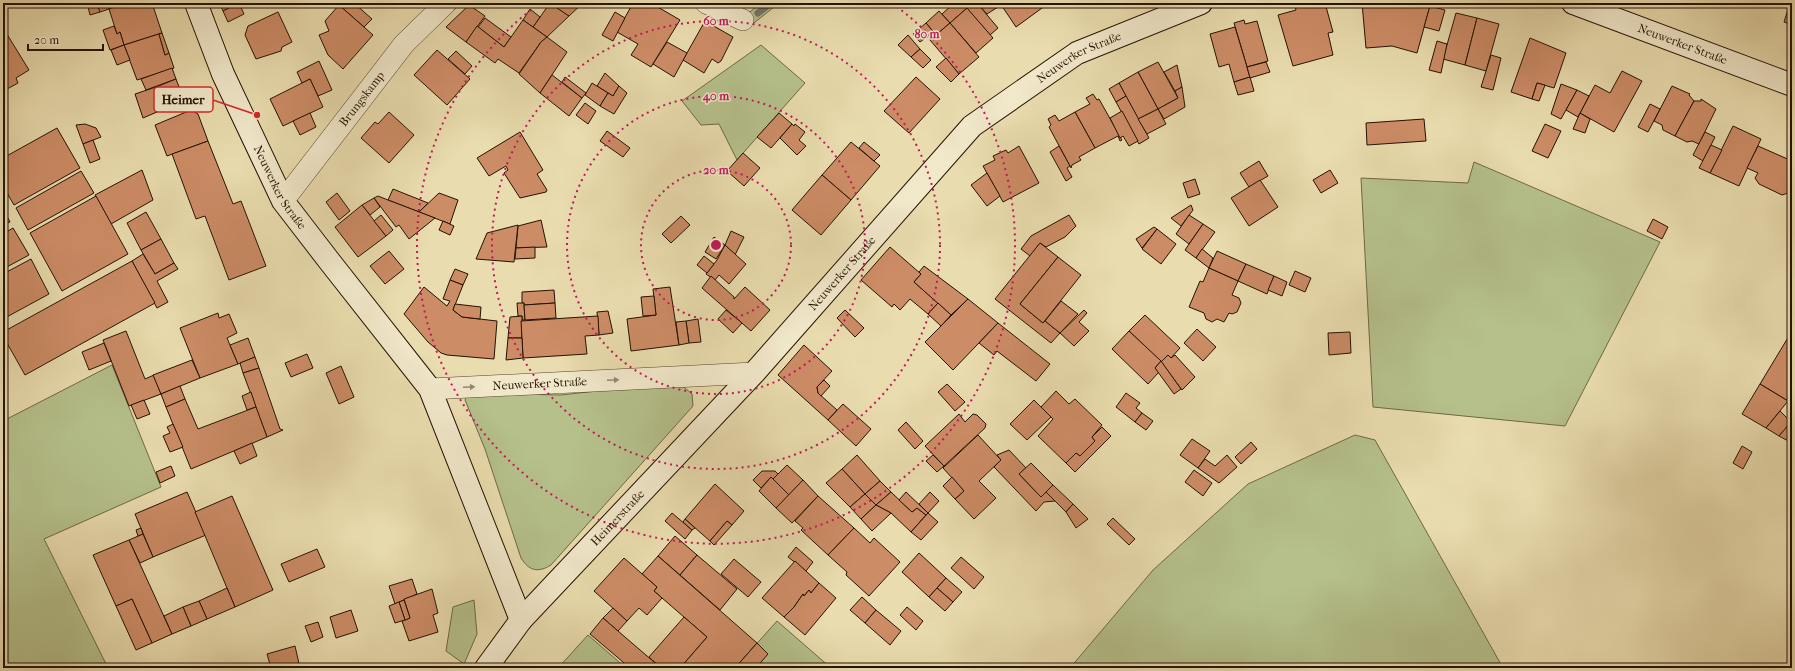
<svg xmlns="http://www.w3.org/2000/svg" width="1795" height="671" font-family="'IM FELL French Canon',serif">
<rect width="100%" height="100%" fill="#e9dcae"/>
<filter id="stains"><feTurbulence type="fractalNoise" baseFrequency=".005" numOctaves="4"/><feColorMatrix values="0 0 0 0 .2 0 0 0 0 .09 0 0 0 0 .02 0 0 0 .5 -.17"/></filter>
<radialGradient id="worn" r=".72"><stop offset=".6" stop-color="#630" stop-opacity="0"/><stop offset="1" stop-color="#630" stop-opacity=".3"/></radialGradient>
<!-- green -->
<g fill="#b5c08b" stroke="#6d6846">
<path d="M761,3h18l-25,20 -8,-8z"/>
<path d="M761,45l44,38 -68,77 -18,-36 -18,1 -19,-24z"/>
<path d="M1474,162l186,80 -95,184 -192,-19 -12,-229 107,5z"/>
<path d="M112,365l49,122 -117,52 64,129h-105v-247z"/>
<path d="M678,382l14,12 1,12 -142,159c-13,8 -22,6 -30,-7l-36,-109 -20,-49 3,-7 93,2z"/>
<path d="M1355,435l20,5 128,228h-433l83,-98 95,-86z"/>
<path d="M474,600l3,34 -13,30 -18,-13 7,-44z"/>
<path d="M777,621l54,47h-96z"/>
<path d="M588,635l38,33h-68z"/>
</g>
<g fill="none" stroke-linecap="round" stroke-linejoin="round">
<!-- stream -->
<path stroke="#6e756e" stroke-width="7" d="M758,13l13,-10"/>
</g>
<!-- building -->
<g fill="#cc8c66" stroke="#251101">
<path d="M87,3h10l3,9 -10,3z"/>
<path d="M97,3h10l2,6 -9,3z"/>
<path d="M107,3h20l-18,6z"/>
<path d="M127,3h25l10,30 -38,12 -4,-13 -3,2 -8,-25z"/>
<path d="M222,3h17l-16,8 -3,-7z"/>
<path d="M239,3l5,11 -16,8 -5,-11z"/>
<path d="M341,3h13l18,16 -8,8 -25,-22z"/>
<path d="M550,3l19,13 -22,21 -14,-10z"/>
<path d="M560,3h23l-14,13 -12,-8z"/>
<path d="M633,3h18l29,17 -29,47 -20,-12 7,-11 -21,-12z"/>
<path d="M954,3h8l5,5 -17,15 -8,-9z"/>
<path d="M962,3h15l21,25 -8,7z"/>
<path d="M977,3h23l1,2 -14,9z"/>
<path d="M1000,3h38l4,5 -26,19z"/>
<path d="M1038,3h11l-7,5z"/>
<path d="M1306,3l1,4 18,-4 8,29 -5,1 5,22 -40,11 -15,-51 18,-5 -1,-4z"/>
<path d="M1362,3h58l10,3 -13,47 -25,-7 -26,2z"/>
<path d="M1743,3h23l-1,4z"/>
<path d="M1790,3h2v22l-8,-3z"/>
<path d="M339,5l34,30 -30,34 -15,-14 -9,-20 10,-4 -4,-10z"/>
<path d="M469,5l16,11 -19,26 -20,-15z"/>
<path d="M1430,6l15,4 -6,21 -15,-4z"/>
<path d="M967,8l26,30 -17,15 -26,-30z"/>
<path d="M530,9l10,8 -7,10 -10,-7z"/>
<path d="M939,11l11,12 -14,12 -10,-12z"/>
<path d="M278,12l14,30 -10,5 -1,4 -25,8 -11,-24 3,-9z"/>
<path d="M615,12l10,6 -12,23 -11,-6z"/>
<path d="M1456,13l21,5 -12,47 -22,-6z"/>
<path d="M485,18l26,19 -7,10 -26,-20z"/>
<path d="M1477,18l22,6 -13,47 -21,-6z"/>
<path d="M523,20l24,17 -6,5 -22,31 -21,-14 -3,4 -29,-21 11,-16 27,21z"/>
<path d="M1244,20l1,4 12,-3 11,40 -21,6 -13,-44z"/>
<path d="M705,21l28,16 -12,24 -3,2 -6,-4 -8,14 -21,-13z"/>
<path d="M926,23l10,12 -6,5 -3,-3 -7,5 -7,-8z"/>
<path d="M950,23l29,34 -20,17 -29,-34z"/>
<path d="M114,26l3,8 3,-2 4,13 -14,5 -7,-20z"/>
<path d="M1235,27l15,50 -16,5 -5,-18 -10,3 -9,-33z"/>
<path d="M5,31l24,39 -13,8 2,5 -11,6 -1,5 -3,3v-64z"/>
<path d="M162,33l-3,1 6,21 4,-2 5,15 -37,12 -13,-35z"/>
<path d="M162,33l7,20 -4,2 -6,-21z"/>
<path d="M908,35l12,14 -9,8 -13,-12z"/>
<path d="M547,37l20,15 -27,41 -21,-19 22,-32z"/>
<path d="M1530,38l36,15 -12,35 -17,-5 -5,16 -21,-7z"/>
<path d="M1437,41l10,3 -6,29 -12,-3z"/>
<path d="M667,42l20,11 -13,24 -21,-13z"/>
<path d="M124,45l6,15 -13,5 -6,-15z"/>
<path d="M920,49l11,11 -8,8 -12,-11z"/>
<path d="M437,50l33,29 -23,26 -33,-30z"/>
<path d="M456,51l16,15 -7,8 -17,-15z"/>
<path d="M1491,55l10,3 -8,32 -12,-3z"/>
<path d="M946,58l13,16 -8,8 -15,-15z"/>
<path d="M319,61l13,29 -14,6 -8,-17 -8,4 -5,-11z"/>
<path d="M1158,62l20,36 -20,11 -20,-37z"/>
<path d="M1266,62l4,10 -20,6 -3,-11z"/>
<path d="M1177,65l5,22 -7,4 -11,-19z"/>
<path d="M172,68l4,11 -30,11 -5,-11z"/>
<path d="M1622,71l20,10 -28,51 -34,-19 15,-28 15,8z"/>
<path d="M1138,72l20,37 -20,10 -19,-36z"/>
<path d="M605,73l14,13 -6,10 -16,-10z"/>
<path d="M552,75l30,23 -13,18 -29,-23z"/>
<path d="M565,77l21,16 -4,5 -20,-16z"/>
<path d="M916,77l24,22 -31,34 -25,-22z"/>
<path d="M1250,77l4,14 -16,4 -4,-13z"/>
<path d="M176,79l8,21 -20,9 -8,-22z"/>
<path d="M310,79l13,28 -40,19 -13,-27z"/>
<path d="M592,83l16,10 -8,13 -15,-11z"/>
<path d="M1119,83l7,13 -10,6 -7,-13z"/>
<path d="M1537,83l8,2 -6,16 -7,-2z"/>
<path d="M1561,84l16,6 -16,29 -10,-5z"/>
<path d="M619,86l8,7 -13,21 -14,-8 8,-13 5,3z"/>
<path d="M1672,86l18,8 -1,1 5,6 -19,35 -12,-6 -1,-5 -8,-4z"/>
<path d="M156,87l8,22 -21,9 -8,-24z"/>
<path d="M1182,87l3,20 -21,12 -6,-10 20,-11 -3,-7z"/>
<path d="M1577,90l12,6 -11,21 -12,-7z"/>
<path d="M1093,94l4,6 2,-1 23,41 -2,1 -2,-5 -23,12 -20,-36 15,-8 -4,-6z"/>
<path d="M1126,96l23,42 -10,6 -23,-42z"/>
<path d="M1701,99l15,10 -17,35 -7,-3 -5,1 -12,-6 19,-35h7z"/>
<path d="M585,103l11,8 -8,13 -12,-9z"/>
<path d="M1650,104l10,5 -12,23 -10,-5z"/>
<path d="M1158,109l8,15 -19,10 -9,-15z"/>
<path d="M191,110l7,4 10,27 -41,15 -12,-31z"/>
<path d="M1122,111l16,30 -9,5 -6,-10 -3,2 -10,-20z"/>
<path d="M389,112l25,23 -25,28 -28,-25 14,-16 3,2z"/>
<path d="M1075,112l20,36 -16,9 2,3 -9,5 -1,3 -22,-41 2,-2 -3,-6 7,-4 4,6z"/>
<path d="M310,113l6,14 -16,8 -7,-14z"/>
<path d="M779,113l13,11 -21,24 -14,-11z"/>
<path d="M1580,113l10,6 -5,14 -12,-4z"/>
<path d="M1424,119l2,22 -59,4 -1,-22z"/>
<path d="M85,124l11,4 5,9 -18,7 -7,-19z"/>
<path d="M792,124l2,2 1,-2 10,8 -6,8 7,6 -9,9 -17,-17z"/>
<path d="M1545,124l16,7 -13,27 -16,-7z"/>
<path d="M1733,126l28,13 -22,47 -29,-13z"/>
<path d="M57,128l23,40 -66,37 -11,-19v-28z"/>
<path d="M607,131l23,17 -7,9 -23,-16z"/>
<path d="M520,132l23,38 -6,4 10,16 -1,2 -26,6 -16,-25 4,-3 -2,-4 -17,10 -12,-18z"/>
<path d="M1705,132l10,5 -12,24 -10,-6z"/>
<path d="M93,140l7,19 -10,4 -7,-19z"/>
<path d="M208,141l25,63 8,-3 25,65 -37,14 -24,-64 -9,3 -24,-65z"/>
<path d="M851,142l29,24 -29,34 -29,-25z"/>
<path d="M864,142l16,13 -6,6 -15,-13z"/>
<path d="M1711,145l11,5 -12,23 -11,-5z"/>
<path d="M1019,146l20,37 -36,19 -20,-36 12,-6 -2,-4 13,-6 2,3z"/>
<path d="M1059,146l11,20 -3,2 5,9 -6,4 -16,-29z"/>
<path d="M1758,146l34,15v34l-4,-2 -6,2 -23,-11 -4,-6 3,-5 -11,-5z"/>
<path d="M743,153l17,15 -16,18 -17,-15z"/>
<path d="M1259,161l9,15 -19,11 -9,-14z"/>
<path d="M142,170l11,30 -42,24 -16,-29z"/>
<path d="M1330,170l8,13 -17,10 -8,-13z"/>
<path d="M81,171l13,22 -66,37 -12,-22z"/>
<path d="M987,173l13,23 -13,10 -16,-21z"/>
<path d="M822,175l29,25 -30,35 -29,-25z"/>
<path d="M1195,179l5,15 -12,4 -5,-15z"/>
<path d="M1260,180l18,27 -29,19 -18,-28z"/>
<path d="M393,189l35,14 -9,9 -31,-12z"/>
<path d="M337,193l13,18 -11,9 -13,-18z"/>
<path d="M439,193l19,7 -8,24 -31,-12z"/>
<path d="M96,196l32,58 -66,37 -32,-58z"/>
<path d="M378,196l10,4 47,18 -26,21 -10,-14 -3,2 -22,-29z"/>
<path d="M374,198l6,9 -10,8 -8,-10z"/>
<path d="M362,205l24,31 -28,21 -23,-30z"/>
<path d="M1191,205l2,5 -12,16 -10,-8z"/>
<path d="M3,209l7,13 -7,3z"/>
<path d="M146,212l15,27 -20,11 -14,-27z"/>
<path d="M381,215l12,15 -7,6 -12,-15z"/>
<path d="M1069,215l7,11 -11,11 -19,10 -6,-4 -10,13 -9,-7 10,-13z"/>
<path d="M1189,215l14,9 -14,20 -13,-10z"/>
<path d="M681,216l9,9 -19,18 -9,-9z"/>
<path d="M1653,219l15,8 -6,12 -15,-8z"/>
<path d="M541,220l6,27 -31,1 2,-22z"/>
<path d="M443,221l11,5 -4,9 -11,-5z"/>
<path d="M1203,224l12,8 -19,26 -11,-8z"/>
<path d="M518,225l-4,37 -38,-3 11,-26z"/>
<path d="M1154,227l3,2 -15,19 -6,-9z"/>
<path d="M13,228l16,27 -26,14v-35z"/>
<path d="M1157,229l19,15 -15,20 -19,-15z"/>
<path d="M731,231l13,6 -9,18 -10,-10z"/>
<path d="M714,237l11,8 -9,14 -11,-7z"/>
<path d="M161,239l13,24 -19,11 -14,-24z"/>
<path d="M1040,243l18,14 -38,47 23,19 2,-2 15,12 -9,10 -56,-44z"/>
<path d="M725,245l21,19 -17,20 -10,-9 -4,5 -9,-6 11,-14z"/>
<path d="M535,247v11l-20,1 1,-11z"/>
<path d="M890,247l31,27 -7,8 24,21 -10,11 -18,-15 -10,11 -6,-6 -2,3 -31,-27z"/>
<path d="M1202,249l11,9 -4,10 -13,-10z"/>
<path d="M389,251l15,18 -19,15 -15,-18z"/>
<path d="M1217,251l29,13 -8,17 -29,-13z"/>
<path d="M143,254l12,20 19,-11 4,6 -21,12 11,21 -11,6 -25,-47z"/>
<path d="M704,256l10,8 -7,9 -10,-8z"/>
<path d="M1058,257l23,18 -38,48 -23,-19z"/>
<path d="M31,259l18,35 -46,25v-45z"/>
<path d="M132,261l23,42 -130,72 -22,-39v-4z"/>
<path d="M1246,264l28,12 -7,18 -29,-13z"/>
<path d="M924,266l44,33 -17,16 -37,-33 7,-8 -2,-2z"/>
<path d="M1209,268l29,13 -6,14 7,3 2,5 -4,9 -5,2 -3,-1 -5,9 -7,-3 -5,3 -6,-3 -2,-6 -15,-6 11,-26 3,1z"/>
<path d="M455,269l13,5 -5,11 -13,-5z"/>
<path d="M1295,271l16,7 -6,14 -16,-7z"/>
<path d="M711,276l23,21v2l11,-12 25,23 -19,21 -49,-43z"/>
<path d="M1274,276l13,6 -5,14 -14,-6z"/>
<path d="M450,280l13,5 -10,25 9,7 35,4 -3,38 -47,-4 -6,-2 -13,-11 -24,-28 20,-27 23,19 3,-5 -7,-2z"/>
<path d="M670,287l9,58 -48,6 -4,-32 29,-4 -3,-26z"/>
<path d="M554,290l1,13 -31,2v-2h-2v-11z"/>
<path d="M654,296l2,19 -13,1 -2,-19z"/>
<path d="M968,299l30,24 -45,47 -28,-28z"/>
<path d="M1061,301l17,13 -18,19 -15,-12z"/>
<path d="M517,303h7l1,17h-3v-4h-4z"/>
<path d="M555,303l1,15 -31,2 -1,-15z"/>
<path d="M938,303l13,12 -10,11 -13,-12z"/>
<path d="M455,304l26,3 -1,12 -18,-2 -9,-7z"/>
<path d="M726,310l16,13 -9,10 -15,-14z"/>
<path d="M845,310l19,18 -9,9 -18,-19z"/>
<path d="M1084,310l3,3 -8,9 10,9 -15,15 -14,-13z"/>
<path d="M608,311l5,22 -14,2 -2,-23z"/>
<path d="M218,313l1,5 10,-4 8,19 -10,5 11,26 -38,14 -20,-50z"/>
<path d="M1145,315l35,33 -9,10 -3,-3 -7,7 -32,-31z"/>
<path d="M522,316v22h-14l2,-21z"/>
<path d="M598,316l1,19 -14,1 2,18 -64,4 -2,-37z"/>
<path d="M698,319l3,23 -12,1 -3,-22z"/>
<path d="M686,321l3,22 -10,2 -3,-23z"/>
<path d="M998,323l52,41 -14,17 -39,-30 -3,4 -15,-12z"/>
<path d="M1197,329l19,18 -13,14 -19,-18z"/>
<path d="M126,331l19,48 9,-4 7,19 -32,12 -26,-66z"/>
<path d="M1129,331l32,30 -6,7 4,4 -11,12 -36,-35z"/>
<path d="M1792,331v63l-4,7 -28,-17z"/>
<path d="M1350,332l1,21 -22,2 -1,-22z"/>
<path d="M248,338l7,19 -17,7 -8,-19z"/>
<path d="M508,338h14l1,20 -17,2z"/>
<path d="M104,343l7,18 -22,9 -7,-18z"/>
<path d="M804,345l28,26 -15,16 1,6 19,17 -9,10 -50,-45z"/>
<path d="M307,354l6,14 -22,9 -6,-14z"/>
<path d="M1168,355l3,3 4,-3 20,22 -13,13 -21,-28z"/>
<path d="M255,357l4,11 -16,5 -3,-10z"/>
<path d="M192,360l8,18 -39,16 -8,-19z"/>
<path d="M1161,361l20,28 -7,5 -19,-26z"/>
<path d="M341,366l13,31 -15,7 -13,-31z"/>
<path d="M259,368l21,61 3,1 -16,7 -24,-64z"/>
<path d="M824,380l6,6 -9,10 -3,-3 -1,-6z"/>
<path d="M947,384l18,18 -10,9 -17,-19z"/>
<path d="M1760,384l28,17 -22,27 -24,-14z"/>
<path d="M180,386l5,13 -19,8 -5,-13z"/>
<path d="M1056,391l13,13 6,-5 27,26 -10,12 3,4 -15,15 -4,-3 -10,10 -28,-27 15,-17 -12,-12z"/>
<path d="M251,392l5,15 -9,3 -5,-14z"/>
<path d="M1126,393l14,10 -4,5 6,5 -7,9 -19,-15z"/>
<path d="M185,399l13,30 58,-22 11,30 -76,32 -25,-62z"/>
<path d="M144,400l6,14 -13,5 -6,-14z"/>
<path d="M1034,400l17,17 -24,23 -17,-16z"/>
<path d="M843,404l28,25 -15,17 -28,-26z"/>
<path d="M1780,411l11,11 -12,14 -13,-8z"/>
<path d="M1142,413l11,8 -7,9 -11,-8z"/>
<path d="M959,414l6,8 8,-8 4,1 9,9 -1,4 -41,38 -19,-20z"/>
<path d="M906,422l17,19 -8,8 -17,-19z"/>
<path d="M1791,422l1,1v20l-13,-7z"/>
<path d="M173,424l10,23 -13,5 -7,-16 7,-3 -3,-6z"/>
<path d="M1102,427l9,9 -36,36 -9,-9 10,-10 4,3 15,-15 -3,-4z"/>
<path d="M978,435l23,25 -22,21 17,17 -22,21 -19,-20 9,-8 -21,-23z"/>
<path d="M1192,439l18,12 -12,17 -18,-13z"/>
<path d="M1251,442l6,7 -16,15 -6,-7z"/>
<path d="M252,443l5,13 -17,8 -6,-13z"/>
<path d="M1742,446l10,6 -9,17 -10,-6z"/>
<path d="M1009,450l17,18 -7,6 22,23 5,-5 9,9 -11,1 -8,9 -42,-44 7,-7 -4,-5z"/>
<path d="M857,455l23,26 -15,13 -23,-25z"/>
<path d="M933,455l11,11 -7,6 -11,-11z"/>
<path d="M1227,455l10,12 -18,16 -21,-15 7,-9 10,7z"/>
<path d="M1031,463l22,22 -12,12 -22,-23z"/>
<path d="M787,465l16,15 -14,15 -16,-16z"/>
<path d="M171,466l4,10 -15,7 -4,-11z"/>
<path d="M842,469l23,25 -15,13 -24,-24z"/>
<path d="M1194,470l18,13 -9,13 -18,-14z"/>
<path d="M762,471h13l3,3 -5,5 -2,-2 -10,11 -8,-8z"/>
<path d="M771,477l18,18 -13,13 -17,-17z"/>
<path d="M952,477l12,14 -9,8 -12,-13z"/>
<path d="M803,480l15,16 -26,27 -16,-15z"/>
<path d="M880,481l11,11 -15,13 -11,-11z"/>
<path d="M715,484l29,27 -12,14 -5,-4 -17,20 -25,-22z"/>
<path d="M1053,485l20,19 -7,8 -20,-20z"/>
<path d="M187,492l19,43 -53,22 -18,-43z"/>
<path d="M891,492l21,20 5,-4 9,7 -15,17 -20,-19 -15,-8z"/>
<path d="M906,492l22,21 -2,2 -9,-7 -5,4 -13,-12z"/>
<path d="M930,492l9,9 -11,12 -9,-9z"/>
<path d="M865,494l11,11 -15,14 -11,-12z"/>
<path d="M232,496l41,94 -38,17 -40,-95z"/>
<path d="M818,496l36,32 -26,27 -27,-25 2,-2 -8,-7z"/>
<path d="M1073,504l15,15 -12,9 -10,-16z"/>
<path d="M876,505l15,8 -19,18 -11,-12z"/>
<path d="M672,513l20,17 -7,9 -20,-18z"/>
<path d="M928,513l10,9 -17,18 -10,-8z"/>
<path d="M1113,518l22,21 -6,6 -22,-21z"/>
<path d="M685,519l10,9 -3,2 -9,-8z"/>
<path d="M727,521l5,4 -18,20 -4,-4z"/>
<path d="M141,528l2,6 -5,2 -2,-6z"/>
<path d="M854,528l16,15 4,-5 26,24 -31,34 -23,-21 1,-3 -19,-17z"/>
<path d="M143,534l10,23 -13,6 -11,-23z"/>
<path d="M675,536l22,19 -17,20 -22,-19z"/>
<path d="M129,540l43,94 -20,9 -20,-44 -16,7 -23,-51z"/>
<path d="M796,547l17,15 -7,9 -18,-14z"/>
<path d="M317,549l8,18 -36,15 -8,-18z"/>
<path d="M919,553l27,25 -17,19 -27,-25z"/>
<path d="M697,555l40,34 -17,21 -40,-35z"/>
<path d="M658,556l99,87 -22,25h-55l27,-31 -53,-46 3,-4 -15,-13z"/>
<path d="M961,557l23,20 -10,12 -23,-21z"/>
<path d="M624,558l33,29 -3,4 8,7 -15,17 -8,-7 -12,13 -33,-30z"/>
<path d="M734,559l27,23 -13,15 -27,-23z"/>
<path d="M795,561l24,22 -8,10 -2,-3 -5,6 -1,-2 -9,13 -10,10 -22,-19z"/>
<path d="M946,578l16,14 -9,10 -16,-14z"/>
<path d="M412,579l5,15 -22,10 -6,-18z"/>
<path d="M819,583l17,15 -31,37 -21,-18 10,-10 9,-13 1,2 5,-6 2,3z"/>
<path d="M227,588l8,19 -28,12 -8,-18z"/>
<path d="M937,588l16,14 -8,9 -16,-14z"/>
<path d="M432,589l6,24 -5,2 5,17 -29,9 -7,-20 8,-3 -6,-19z"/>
<path d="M862,597l14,13 -11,13 -15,-13z"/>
<path d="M132,599l20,44 -16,7 -20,-44z"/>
<path d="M404,600l6,18 -5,2 -6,-18z"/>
<path d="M199,601l8,18 -16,7 -8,-19z"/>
<path d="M399,602l6,18 -10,3 -6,-17z"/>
<path d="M183,607l8,19 -19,8 -8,-18z"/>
<path d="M907,607l16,14 -7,9 -16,-15z"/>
<path d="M613,608l14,13 -9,10 -15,-13z"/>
<path d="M351,610l7,21 -22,7 -6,-21z"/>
<path d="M876,610l25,21 -11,14 -25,-22z"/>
<path d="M684,617l23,20 -27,31h-19l-12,-11z"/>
<path d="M603,618l15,13 43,37h-31l-40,-34z"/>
<path d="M318,622l5,15 -12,5 -6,-16z"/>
<path d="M757,643l11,11 -12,14h-21z"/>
<path d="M295,646l5,22h-29l-4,-14z"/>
</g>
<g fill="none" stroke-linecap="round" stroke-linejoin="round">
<!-- street casing -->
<g stroke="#56442c" stroke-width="22">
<g id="street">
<path d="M706,3l37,17"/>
<path id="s1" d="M283,201l121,-157 42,-41"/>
<path id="s2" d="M430,389l324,-16"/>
</g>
</g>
<!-- secondary casing -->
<g stroke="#251101" stroke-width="24">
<g id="secondary">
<path id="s3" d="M196,3l27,71 60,127 47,61 100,127 91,231"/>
<path id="s4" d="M1573,3l219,82"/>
<path id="s5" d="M486,668l35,-48 233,-247 218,-247 105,-73 124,-50"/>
</g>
</g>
<!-- street -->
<use href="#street" stroke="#f1e8ca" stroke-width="21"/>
<!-- secondary -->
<use href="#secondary" stroke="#f1e8ca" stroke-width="22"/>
</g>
<!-- one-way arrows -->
<defs><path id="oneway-solid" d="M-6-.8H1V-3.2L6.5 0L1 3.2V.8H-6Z"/></defs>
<g fill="#958770">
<use href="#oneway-solid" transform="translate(613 380) rotate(-3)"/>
<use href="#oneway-solid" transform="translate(469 387) rotate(-3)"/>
</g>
<!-- distance rings -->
<g fill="none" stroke="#c2185b" stroke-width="2" stroke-dasharray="2 4">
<circle cx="716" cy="245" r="75"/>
<circle cx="716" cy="245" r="149"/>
<circle cx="716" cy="245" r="224"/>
<path d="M892 3A299 299 0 1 1 540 3"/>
</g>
<g text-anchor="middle" stroke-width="3" stroke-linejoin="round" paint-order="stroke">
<!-- street labels -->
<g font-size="12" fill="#251101" stroke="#f1e8ca">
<text dy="4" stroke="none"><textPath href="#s4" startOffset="117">Neuwerker Straße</textPath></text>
<text dy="4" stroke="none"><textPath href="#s5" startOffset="856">Neuwerker Straße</textPath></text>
<text dy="4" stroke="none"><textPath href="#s1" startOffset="129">Brungskamp</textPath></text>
<text dy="4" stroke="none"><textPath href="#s3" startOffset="203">Neuwerker Straße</textPath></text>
<text dy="4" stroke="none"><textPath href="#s5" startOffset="532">Neuwerker Straße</textPath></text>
<text dy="4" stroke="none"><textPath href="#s2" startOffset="110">Neuwerker Straße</textPath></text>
<text dy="4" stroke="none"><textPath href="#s5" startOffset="200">Heimerstraße</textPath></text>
</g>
</g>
<circle cx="716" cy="245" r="6" fill="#c2185b" stroke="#f1e8ca" stroke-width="2"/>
<g font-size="12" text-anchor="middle" font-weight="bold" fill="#c2185b" stroke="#f1e8ca" stroke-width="3" stroke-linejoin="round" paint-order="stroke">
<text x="716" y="25">60 m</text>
<text x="927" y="38">80 m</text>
<text x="716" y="100">40 m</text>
<text x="716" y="174">20 m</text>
</g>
<!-- callouts -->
<path fill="none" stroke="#d62828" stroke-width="1.5" d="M257 115L213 100"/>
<circle fill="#d62828" stroke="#f1e8ca" stroke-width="1.5" cx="257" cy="115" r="4"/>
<rect fill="#f1e8ca" stroke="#d62828" stroke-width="1.5" x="154" y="87" width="59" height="25" rx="4"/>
<g font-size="13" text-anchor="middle" font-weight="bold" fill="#251101">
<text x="183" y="104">Heimer</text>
</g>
<!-- margin -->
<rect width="1795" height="671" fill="none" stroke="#e9dcae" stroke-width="16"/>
<rect x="4" y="4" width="1787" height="663" fill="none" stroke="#251101" stroke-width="2"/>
<rect x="8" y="8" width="1779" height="655" fill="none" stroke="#251101"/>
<!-- scale -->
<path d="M28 44v6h75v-6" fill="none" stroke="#251101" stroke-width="2"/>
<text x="34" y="44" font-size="12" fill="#251101" stroke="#f1e8ca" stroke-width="3" paint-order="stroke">20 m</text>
<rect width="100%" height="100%" filter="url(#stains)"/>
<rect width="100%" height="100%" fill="url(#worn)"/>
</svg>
